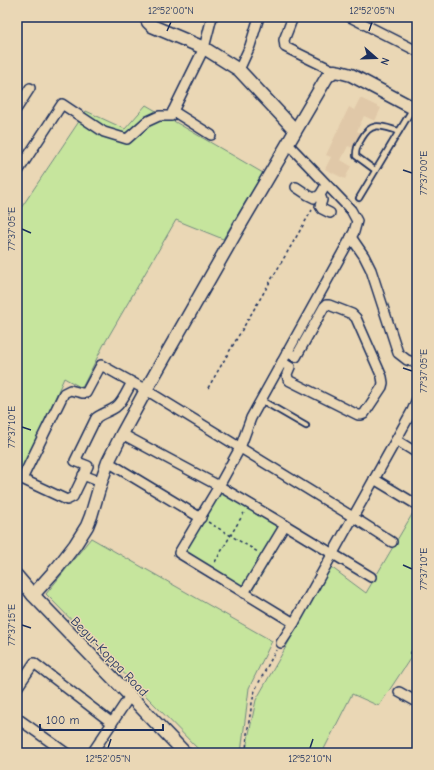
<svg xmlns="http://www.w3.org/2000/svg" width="434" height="770" font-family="'Comic Neue',sans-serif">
<rect width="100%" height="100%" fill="#ead7b5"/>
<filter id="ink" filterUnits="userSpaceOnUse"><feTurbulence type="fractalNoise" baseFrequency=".025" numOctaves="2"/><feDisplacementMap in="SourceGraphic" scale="8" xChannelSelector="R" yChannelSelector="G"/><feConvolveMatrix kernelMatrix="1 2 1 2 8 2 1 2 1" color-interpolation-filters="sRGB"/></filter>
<g filter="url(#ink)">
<!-- built -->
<path fill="#e0c8a8" d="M360,98l21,10 -6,13 -11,-5 -7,15 7,4 -7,15 -9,-4 -7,14 10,6 -6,13 -20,-10 6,-12 -5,-2 23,-48 5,3z"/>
<!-- green -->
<g fill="#c6e59d" stroke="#708a7e">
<path d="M146,105l117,68 -40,66 -47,-19 -73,126 -21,42 -18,-10 -47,106v-270l69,-103 39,18z"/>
<path d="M219,480l73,43 -44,75 -73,-44z"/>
<path d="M417,506v142l-38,58 -27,-12 -30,59h-77l11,-53 75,-133 35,26z"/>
<path d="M91,538l181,103 -23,47 -8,65h-39l-156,-159z"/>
</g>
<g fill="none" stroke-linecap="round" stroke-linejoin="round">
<!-- lane casing -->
<g stroke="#1b2f5e" stroke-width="8">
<g id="lane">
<path d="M375,170l-19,-14c0,-9 2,-11 6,-18 10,-18 21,-11 37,-7"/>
<path d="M359,198l54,-90"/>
<path d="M261,400l45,26"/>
</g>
</g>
<!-- street casing -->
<g stroke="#1b2f5e" stroke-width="12">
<g id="street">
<path d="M293,17l-9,23 1,7 49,24"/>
<path d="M350,17l67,34"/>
<path d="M239,70l11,-24 9,-29"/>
<path d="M17,108l13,-20"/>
<path d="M211,135l-38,-24 31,-63 8,-31"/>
<path d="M287,143l64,67 6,11 -3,11 -103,186 -11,30 -21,38 -40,67 115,70"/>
<path d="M17,173l45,-69 42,28 23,7 19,-17 13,-6h12l2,-5"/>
<path d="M326,185l-6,10 2,5 -2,6 2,3 8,4"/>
<path d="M296,187l12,8 6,3 6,-3"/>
<path d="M351,237l13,19 7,14 27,83 9,7 10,3"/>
<path d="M282,362l8,5 -3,7 1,5 2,2 68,34h3l3,-1 18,-27 1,-4 -1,-6 -26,-59 -4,-4 -23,-9h-3l-2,2 -28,50 -9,-5"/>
<path d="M132,382c-4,7 -10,21 -16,25 -7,5 -14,6 -20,11l-21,43 13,5 -15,31 -6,3 -45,-21 42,-86 6,-3 12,3h4l15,-28 45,25 207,127 39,25"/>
<path d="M122,434l97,52 66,39 -41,68"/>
<path d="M396,440l21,13"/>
<path d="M108,462l93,56"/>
<path d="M83,475l18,7"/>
<path d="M374,479l40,24"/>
<path d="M285,525l86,52"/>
<path d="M281,643l13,-20 102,-183 16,-29 5,-12"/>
<path d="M416,654l1,1"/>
<path d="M17,688l17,-25 78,60"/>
<path d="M399,692l18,10"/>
<path d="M17,718l49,35"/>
<path d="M92,753l38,-57"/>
</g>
</g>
<!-- secondary casing -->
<g stroke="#1b2f5e" stroke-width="15">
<g id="secondary">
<path d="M146,17l2,5 4,4 52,22 35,22 56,60"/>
<path d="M17,576l16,19 152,158"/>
<path d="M33,595l25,-28 17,-22 12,-19 4,-10 10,-34 7,-20 14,-28 24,-44 90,-158 91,-155 7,-6 6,1 11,3 66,35"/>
</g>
</g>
<!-- path -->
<g stroke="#1b2f5e" stroke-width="1.5" stroke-dasharray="3 3" stroke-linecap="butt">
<path d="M208,388l104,-178"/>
<path d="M208,522l50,30"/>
<path d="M215,562l30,-51"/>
<path d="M246,753l1,-19 5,-31 3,-13 21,-40"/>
</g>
<!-- lane -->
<use href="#lane" stroke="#ead7b5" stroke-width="4.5"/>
<!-- street -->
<use href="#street" stroke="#ead7b5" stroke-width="9"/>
<!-- secondary -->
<use href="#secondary" stroke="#ead7b5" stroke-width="12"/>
</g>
</g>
<!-- ticks -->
<path fill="none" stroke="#1b2f5e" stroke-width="1.5" d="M167,31l4,-9M369,31l3,-9M403,170l9,3M22,229l9,4M403,368l9,3M22,427l9,3M403,565l9,4M22,625l9,3M108,748l3,-9M310,748l3,-9"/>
<g text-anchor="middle" stroke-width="3" stroke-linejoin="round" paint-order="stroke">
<!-- street labels -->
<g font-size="13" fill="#1b2f5e" stroke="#ead7b5">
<text transform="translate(110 656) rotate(46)" y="5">Begur-Koppa Road</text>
</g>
</g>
<!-- margin -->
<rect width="434" height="770" fill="none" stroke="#ead7b5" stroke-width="44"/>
<!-- north arrow -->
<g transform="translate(376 58) rotate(110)" stroke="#ead7b5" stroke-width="3" paint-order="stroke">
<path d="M0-3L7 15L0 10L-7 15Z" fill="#1b2f5e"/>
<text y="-6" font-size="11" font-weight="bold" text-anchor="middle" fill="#1b2f5e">N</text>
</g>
<!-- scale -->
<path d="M40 724v6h123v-6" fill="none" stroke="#1b2f5e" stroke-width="2"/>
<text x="46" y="724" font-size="12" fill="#1b2f5e" stroke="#ead7b5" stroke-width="3" paint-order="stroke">100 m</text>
<rect x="22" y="22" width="390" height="726" fill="none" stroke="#1b2f5e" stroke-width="1.5"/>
<g font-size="10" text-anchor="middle" fill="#1b2f5e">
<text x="171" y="14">12°52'00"N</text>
<text x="372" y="14">12°52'05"N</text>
<text transform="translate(423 173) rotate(-90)" y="4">77°37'00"E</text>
<text transform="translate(11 229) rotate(-90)" y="4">77°37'05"E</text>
<text transform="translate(423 371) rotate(-90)" y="4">77°37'05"E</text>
<text transform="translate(11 427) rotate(-90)" y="4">77°37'10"E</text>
<text transform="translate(423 569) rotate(-90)" y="4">77°37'10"E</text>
<text transform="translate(11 625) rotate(-90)" y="4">77°37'15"E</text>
<text x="108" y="762">12°52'05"N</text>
<text x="310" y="762">12°52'10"N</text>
</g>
</svg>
